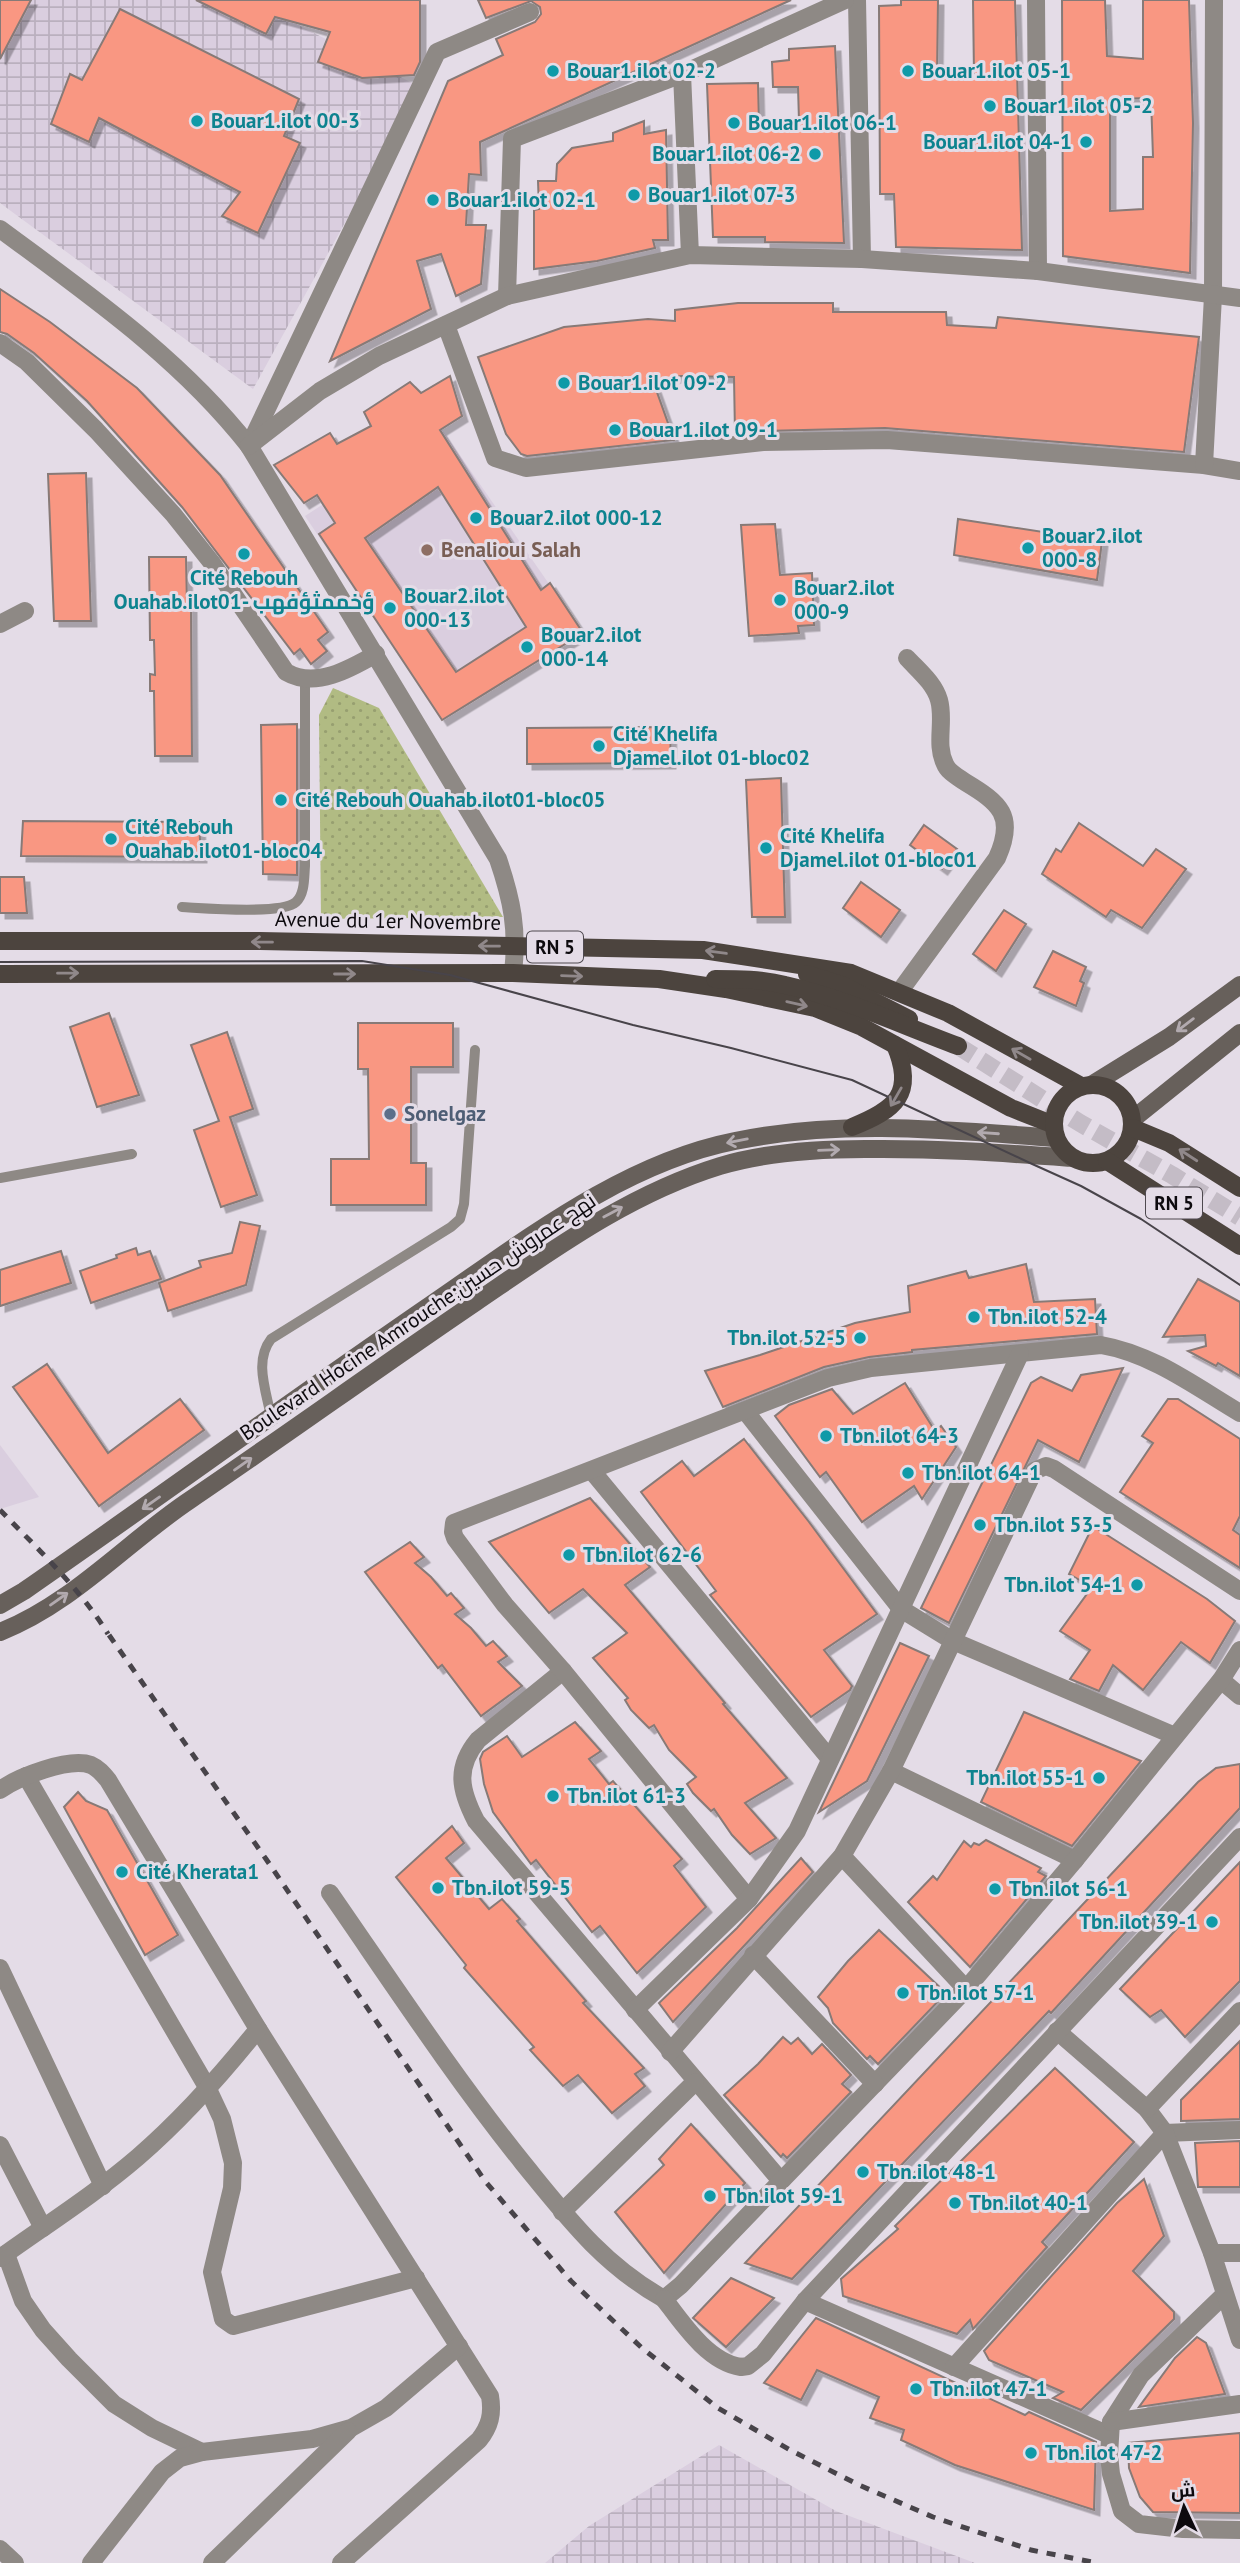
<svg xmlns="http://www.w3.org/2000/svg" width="1240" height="2563" font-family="'PT Sans',Cairo,sans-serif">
<defs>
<pattern id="industrial-grid" width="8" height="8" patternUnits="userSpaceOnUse" patternTransform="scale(1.75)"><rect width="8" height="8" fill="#dacedf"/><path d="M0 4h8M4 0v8" fill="none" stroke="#bab0be"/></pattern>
<pattern id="green-dots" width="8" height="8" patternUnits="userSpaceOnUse" patternTransform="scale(1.75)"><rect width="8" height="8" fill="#b1bb83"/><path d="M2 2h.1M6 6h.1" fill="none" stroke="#979f70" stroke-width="1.8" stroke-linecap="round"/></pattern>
<filter id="shadow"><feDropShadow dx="5.5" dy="5.5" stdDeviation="0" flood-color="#0004"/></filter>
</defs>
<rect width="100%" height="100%" fill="#e4dce7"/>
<!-- industrial -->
<g fill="url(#industrial-grid)">
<path d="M32,0h217l171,87 -167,302 -253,-186v-147z"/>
<path d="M719,2445l117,66 139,52h-430l44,-37z"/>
</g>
<!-- built -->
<g fill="#dacedf">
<path d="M441,428l142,205 -141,87 -137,-204z"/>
<path d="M0,1445l39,52 -39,12z"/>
</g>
<!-- green -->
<path fill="url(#green-dots)" d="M333,688l46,20 124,209 -182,2 -2,-204z"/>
<!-- building -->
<g fill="#f99782" stroke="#877a77" stroke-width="2" fill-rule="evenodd" filter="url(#shadow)">
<path d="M0,0h31l-31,59z"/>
<path d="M196,0h224v62l-6,13 -52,3 -44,-16 12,-30 -55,-15 -9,17z"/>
<path d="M478,0h313l-311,142 1,33 -12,-1 -3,51h20l-5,59 -25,12 -15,-42 -24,7 14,48 -101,52 118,-280 55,-26 -7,-16 39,-17 6,-8 -1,-7 -9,-6 -45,17z"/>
<path d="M901,0h37l-1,76 37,-1 -1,-75h42l7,250 -126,-3 -2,-53h-14l-1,-188 22,-1z"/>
<path d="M1062,0h43l2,56 36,3v-59h46l4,123 -3,150 -127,-17zM1151,98l2,59h-10v52l-33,2v-112z"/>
<path d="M120,9l179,90 -15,37 16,7 -42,90 -36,-17 18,-24 -141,-74 -10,24 -38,-18 19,-50 12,6z"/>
<path d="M835,46l9,197 -79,-1v-5h-52l-6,-153 51,-1 1,41 40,-3 -1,-34h-25l-1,-25 17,-2v-11z"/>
<path d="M644,121v13l22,-4 2,110h-15l2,8 -58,13 -63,8v-59l5,-1 -1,-28h18l1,-17 15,-16 41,-7v-8z"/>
<path d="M0,289l50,33 87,66 83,87 108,157 -10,8 9,11 -16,13 -11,-15 -6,5 -112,-147 -95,-106 -53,-48 -27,-19 -7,-2z"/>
<path d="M738,303h95v9h113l1,13 49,3 2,-11 201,20 -15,115 -299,-24 -122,3 -28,3 -1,-57 -53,-1 -28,5 21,59 -147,16 -6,-2 -15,-20 -28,-77 86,-30 84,-8 27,2v-11z"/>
<path d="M450,376l12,40 -22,14 101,160 9,-7 33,50 -141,87 -123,-186 16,-11 -18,-28 -13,8 -30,-38 56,-32 7,11 34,-18 -7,-14 46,-30 11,11zM438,487l88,140 -70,45 -91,-134z"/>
<path d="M86,473l5,148h-37l-6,-147z"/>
<path d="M958,519l144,22 -5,39 -143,-25z"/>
<path d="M775,524l5,51 32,-2 2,52 -16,1 1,7 -50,3 -8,-111z"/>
<path d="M149,557h37l1,50h4l1,149h-37l-1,-65h-4v-17l5,1 -1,-35h-4z"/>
<path d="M297,724v151l-34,-1 -2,-149z"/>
<path d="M671,727l-1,36 -143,1v-36z"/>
<path d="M781,778l4,139h-33l-6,-137z"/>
<path d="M23,821l176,1 2,35 -180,-1z"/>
<path d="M1079,823l64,43 13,-17 30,20 -44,59 -31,-18 -5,7 -64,-43 14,-25 5,3z"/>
<path d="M924,825l33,24 -15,20 -32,-24z"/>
<path d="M0,877h24l3,36h-27z"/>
<path d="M861,882l39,28 -19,27 -38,-29z"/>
<path d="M1004,910l22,14 -30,47 -23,-17z"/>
<path d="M1053,951l33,16 -6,14 4,2 -8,23 -42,-19z"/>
<path d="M109,1013l30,82 -42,12 -27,-80z"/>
<path d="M358,1023h95v44h-42v96h15v42h-95v-46h38l-1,-90h-10z"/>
<path d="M227,1032l26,77 -23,8 27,78 -36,12 -27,-77 25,-9 -28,-76z"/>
<path d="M240,1222l20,4 -14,59 -78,26 -9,-28 42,-16 -2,-6 33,-8z"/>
<path d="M136,1248l2,7 12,-4 11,28 -70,24 -11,-32 37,-13 -1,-3z"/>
<path d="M61,1251l10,32 -71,23v-36z"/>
<path d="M1026,1264l8,38 61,-3 2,35 -185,16v2l-43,5 -45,10 -101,40 -18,-36 55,-16 95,-32 55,-11 -2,-26 58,-15 3,7z"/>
<path d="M1198,1279l42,23v74l-22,-13 -2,3 -28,-15 18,-5 -1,-11 -42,2z"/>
<path d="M47,1364l61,89 72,-54 24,31 -105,76 -86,-119z"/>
<path d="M1123,1368l-44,94 -41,-22 -89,183 -28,-15 110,-225 10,-6 31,14 9,-16z"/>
<path d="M905,1383l30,48 6,-5 15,21 -34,52 -8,-13 -52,36 -36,-50 -6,5 -45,-61 14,-11 43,-16 21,25z"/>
<path d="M1168,1399h10l62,40v77l-7,14 7,5v33l-120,-76 33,-49 -11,-7z"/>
<path d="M744,1439l65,83 68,92 -53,36 28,36 -2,4 -39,27 -101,-122 6,-4 -75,-99 41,-31 12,15z"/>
<path d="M590,1498l60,69 -25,18 100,118 -2,1 64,74 -42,25 31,35 -26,16 -18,-19 -18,-26 -3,2 -18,-18 -6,-9 9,-7 -27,-27 -15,-25 -5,3 -18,-18 -6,-10 3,-2 -35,-40 34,-25 -44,-44 -34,24 -60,-71z"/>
<path d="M1093,1526l114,73 28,22 -25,42 -29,-21 -38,48 -30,-25 -14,26 -29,-12 20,-29 -30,-19 32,-44 -23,-13z"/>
<path d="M410,1542l14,15 -9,6 16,14 16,19 4,-3 13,15 -9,6 16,14 15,18 7,-5 14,15 -9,6 24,24 -41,30 -39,-51 -4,3 -73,-96z"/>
<path d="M900,1643l29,13 -62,125 -48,31z"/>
<path d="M1024,1712l117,49 -69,85 -91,-44z"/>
<path d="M575,1722l26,29 -12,8 20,25 4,-3 69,78 -8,7 32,41 -69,66 -37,-47 -8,6 -56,-72 -5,4 -38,-52 -9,-28 -4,-25 3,-7 24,-16 15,21z"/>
<path d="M1240,1764v44l-189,205 -2,-2 -257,268 -47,-16 453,-481 18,-14z"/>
<path d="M78,1792l8,9 21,9 71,125 -33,20 -81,-148z"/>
<path d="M452,1826l12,17 -18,15 43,51 13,-10 18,20 -3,2 69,80 -3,2 61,65 -9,6 10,12 -33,27 -34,-38 -15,11 -33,-36 4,-3 -70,-79 2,-3 -70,-88z"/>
<path d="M986,1840l55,28 -3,4 8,4 -76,91 -62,-65 25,-26 4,4 27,-39 7,6 3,-4 5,2z"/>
<path d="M801,1858l12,14 -140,150 -14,-19 78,-75z"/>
<path d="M1240,1862v119l-55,56 -24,-27 -11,7 -30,-28z"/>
<path d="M879,1930l67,63 -68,71 -8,-8 -3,3 -34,-36 -5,-15 -10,-11 30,-36z"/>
<path d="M783,2037l8,7 7,-6 14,16 10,-10 29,31 -9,9 9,8 -64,66 -4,-4 -2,3 -57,-62 34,-31z"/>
<path d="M1240,2041v78l-59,2v-21z"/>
<path d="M1055,2068l79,74 -92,100 5,5 -74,82 -3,-9 -13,14 -114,-38 -2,-17 57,-50 -3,-3z"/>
<path d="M691,2124l54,59 -81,90 -49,-61 49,-47 -5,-6z"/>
<path d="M1240,2141v46h-42l-3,-44z"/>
<path d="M1144,2179l20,57 -31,35 41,41v7l-93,91 -28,-12 10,-6 -74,-32 -5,-9 133,-148z"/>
<path d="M731,2278l43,20 -48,49 -33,-29z"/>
<path d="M816,2318l209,97 4,-3 67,30 -2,68 -139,-45 -54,-25 3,-10 -34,-12 9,-21 -62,-27 -16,30 -37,-17z"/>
<path d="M1197,2337l9,6 19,51 -86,13 36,-49z"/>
<path d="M1240,2433v80l-87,-1 -13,-15 -11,-29 -1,-25z"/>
</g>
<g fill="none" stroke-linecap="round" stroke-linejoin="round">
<!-- primary-tunnel -->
<path stroke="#c4bcc6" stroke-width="18" stroke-dasharray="18 9" stroke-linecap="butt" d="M958,1046l122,77 92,52 68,42"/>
<!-- service -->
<g stroke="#8e8985" stroke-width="10">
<path d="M182,907c21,1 100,8 114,-5 9,-8 8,-25 9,-36v-186"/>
<path d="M0,1178l132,-24"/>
<path d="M271,1417c-5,-27 -17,-56 0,-78l180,-112 9,-8 4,-15 11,-154"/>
</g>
<!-- minor -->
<g stroke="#8e8985" stroke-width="18">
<path d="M857,0l5,259"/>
<path d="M1036,0l2,271"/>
<path d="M682,74l8,181"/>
<path d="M507,296l5,-157 170,-65 163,-74"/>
<path d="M446,325l49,133 31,10 237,-26 124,-2 317,25 36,6"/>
<path d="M0,343l27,19 69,68 77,84 39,49 74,109c29,17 64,-3 90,-18"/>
<path d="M249,446l188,-394 93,-40"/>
<path d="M1204,465l9,-169 1,-296"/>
<path d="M0,624l25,-13"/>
<path d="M900,991l97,-133c19,-42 3,-55 -32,-76 -7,-5 -17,-10 -20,-18 -10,-20 0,-43 -6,-64 -5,-17 -20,-29 -32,-42"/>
<path d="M746,1412l155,197 52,32 222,95"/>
<path d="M592,1471l238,288"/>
<path d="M563,1671l-85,69c-23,28 -18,50 -2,81l305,360"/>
<path d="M1221,1680l19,16"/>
<path d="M891,1771l184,89"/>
<path d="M26,1776l181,311 15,32 11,44 -1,25 -20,84 11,47 10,7 183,-48"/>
<path d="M0,1790c18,-13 69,-33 91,-25 7,3 12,9 17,15l150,249 232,367c3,18 0,30 -11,44l-138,123"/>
<path d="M842,1856l124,133"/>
<path d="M330,1893c63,91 124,184 193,270 44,54 79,101 141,136l17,-14 285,-296 109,-129 146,-180 19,-30"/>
<path d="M749,1899l-186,-228 -58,-66 -50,-67 -2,-6 1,-9 374,-145 43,-10 230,-23c52,9 95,42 139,68"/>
<path d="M753,1955l122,129"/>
<path d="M0,1968l103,218"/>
<path d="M635,2010l114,-111 48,-68 223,-477"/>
<path d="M1057,2031l90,78 18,24 75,-3"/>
<path d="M670,2052l172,-196 49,-85 143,-300 12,-5 8,3 186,122"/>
<path d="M1147,2109l93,-98"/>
<path d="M0,2145l43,83"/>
<path d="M562,2212l133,-130"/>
<path d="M1212,2253h28"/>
<path d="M6,2254l17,47 20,29 26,29 45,45 38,24 50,24"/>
<path d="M0,2258c46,-33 95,-64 138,-101 44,-38 84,-83 120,-128"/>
<path d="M1224,2295l-83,80 -30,47 -2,33 2,19 11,37 17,13 44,5 57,1"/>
<path d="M664,2299c19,25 44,63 77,68l7,-1 15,-12 42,-53 435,-464"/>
<path d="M805,2301l304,134"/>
<path d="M954,2367l211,-234 47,120 28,87"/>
<path d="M1111,2422l129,-18"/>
<path d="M0,2549l15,14"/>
<path d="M91,2563l71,-91 18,-14 22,-6 110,-13 39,-11 35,-20 73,-62"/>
<path d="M212,2563l136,-132"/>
</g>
<!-- tertiary -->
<g stroke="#8e8985" stroke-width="18">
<path d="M0,229c89,66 180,129 249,217l249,413c14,41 20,71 15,114"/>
<path d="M249,446l71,-55 59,-35 128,-60 183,-41 172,4 176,12 202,27"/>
</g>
<!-- secondary -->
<g stroke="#67605b" stroke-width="18">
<path d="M1093,1084l76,-47 71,-52"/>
<path d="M1133,1119l107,-86"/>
<path d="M0,1605l24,-14c137,-95 271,-193 408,-287 92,-63 191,-141 303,-163 106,-22 214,-11 321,-3"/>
<path d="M0,1632c72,-28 127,-90 190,-132 96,-65 190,-133 286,-198 78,-53 153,-108 244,-136 47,-14 97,-17 145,-17 70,-1 138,4 208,9"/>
</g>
<!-- primary -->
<g stroke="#4c443e" stroke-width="18">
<path d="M0,941h260l443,9 148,23 97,40 133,73"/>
<path d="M0,974l513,-1 146,6 67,10 89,19 47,19 149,81 43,17"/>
<path d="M807,974l35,11 67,34"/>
<path d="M715,979c23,0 47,0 70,6 59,13 116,40 173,61"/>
<circle cx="1093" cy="1124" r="39"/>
<path d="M852,1127c43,-17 64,-33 43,-82"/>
<path d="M1133,1128l36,15 71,45"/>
<path d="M1107,1161l133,85"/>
</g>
<!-- tram -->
<path stroke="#48444a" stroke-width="2" d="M0,962l362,-1 88,14 183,50 98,23 121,32 178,83 51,23 60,33 99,66"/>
<!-- rail -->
<g stroke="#48444a" stroke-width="5" stroke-dasharray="9 9" stroke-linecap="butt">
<path d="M0,1510c38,39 82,81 108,124"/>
<path d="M109,1635l157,224 219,322 86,100 71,67 76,60 72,42 69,35 74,32 98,33 66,13"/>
</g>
</g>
<!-- one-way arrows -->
<defs><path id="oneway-shaft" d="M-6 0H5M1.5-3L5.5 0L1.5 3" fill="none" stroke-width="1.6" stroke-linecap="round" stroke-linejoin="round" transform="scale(1.75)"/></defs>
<g stroke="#90888a">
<use href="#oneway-shaft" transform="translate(262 942) rotate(-179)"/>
<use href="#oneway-shaft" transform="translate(489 946) rotate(-179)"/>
<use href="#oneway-shaft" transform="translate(716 952) rotate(-172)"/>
<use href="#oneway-shaft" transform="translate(68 973) rotate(-1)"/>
<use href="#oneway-shaft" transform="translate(345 974)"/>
<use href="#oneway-shaft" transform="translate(572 976) rotate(2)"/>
<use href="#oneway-shaft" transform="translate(797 1004) rotate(13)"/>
<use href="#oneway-shaft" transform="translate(1021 1054) rotate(-150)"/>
<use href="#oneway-shaft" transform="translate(896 1097) rotate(120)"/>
<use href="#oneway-shaft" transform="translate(1188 1155) rotate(-147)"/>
</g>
<g stroke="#b2aaaf">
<use href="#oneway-shaft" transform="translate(1185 1025) rotate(143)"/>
<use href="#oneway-shaft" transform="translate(988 1133) rotate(-176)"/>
<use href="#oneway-shaft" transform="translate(737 1141) rotate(169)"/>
<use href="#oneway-shaft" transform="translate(829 1150) rotate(-2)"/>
<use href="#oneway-shaft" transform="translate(613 1212) rotate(-28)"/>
<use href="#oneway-shaft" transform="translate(243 1464) rotate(-35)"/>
<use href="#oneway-shaft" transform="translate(151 1503) rotate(145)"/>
<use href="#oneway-shaft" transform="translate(59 1599) rotate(-35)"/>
</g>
<!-- markers -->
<g fill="#0f9aa8" stroke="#e4dce7" stroke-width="2.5">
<circle cx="553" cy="71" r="7"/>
<circle cx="908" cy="71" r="7"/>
<circle cx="990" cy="106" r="7"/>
<circle cx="197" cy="121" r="7"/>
<circle cx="734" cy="123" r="7"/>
<circle cx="1086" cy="142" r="7"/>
<circle cx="815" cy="154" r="7"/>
<circle cx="634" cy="195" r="7"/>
<circle cx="433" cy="200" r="7"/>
<circle cx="564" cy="383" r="7"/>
<circle cx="615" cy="430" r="7"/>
<circle cx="476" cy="518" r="7"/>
<circle cx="1028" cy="548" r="7"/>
<circle cx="244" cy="554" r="7"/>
<circle cx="780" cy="600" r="7"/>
<circle cx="390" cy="608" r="7"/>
<circle cx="527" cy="647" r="7"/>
<circle cx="599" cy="746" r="7"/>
<circle cx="281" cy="800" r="7"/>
<circle cx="111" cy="839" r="7"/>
<circle cx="766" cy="848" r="7"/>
<circle cx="974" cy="1317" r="7"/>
<circle cx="860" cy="1338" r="7"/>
<circle cx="826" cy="1436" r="7"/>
<circle cx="908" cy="1473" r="7"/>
<circle cx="980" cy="1525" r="7"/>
<circle cx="569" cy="1555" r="7"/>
<circle cx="1137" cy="1585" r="7"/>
<circle cx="1099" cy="1778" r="7"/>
<circle cx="553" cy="1796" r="7"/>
<circle cx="122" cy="1872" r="7"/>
<circle cx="438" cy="1888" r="7"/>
<circle cx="995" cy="1889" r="7"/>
<circle cx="1212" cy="1922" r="7"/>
<circle cx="903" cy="1993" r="7"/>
<circle cx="863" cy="2172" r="7"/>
<circle cx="710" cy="2196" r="7"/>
<circle cx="955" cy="2203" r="7"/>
<circle cx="916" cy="2389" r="7"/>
<circle cx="1031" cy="2453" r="7"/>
</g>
<circle fill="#8d6e63" stroke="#e4dce7" stroke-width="2.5" cx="427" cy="550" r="7"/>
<circle fill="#5c6f8a" stroke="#e4dce7" stroke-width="2.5" cx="390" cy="1114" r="7"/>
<g text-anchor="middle" stroke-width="6" stroke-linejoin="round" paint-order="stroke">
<!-- shield labels -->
<g fill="#e4dce7" stroke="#4e494f" stroke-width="2">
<rect x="527" y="931.5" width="56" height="31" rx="5"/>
<rect x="1146" y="1187.5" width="56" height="31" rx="5"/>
</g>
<g font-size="19" font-weight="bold" fill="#0d0a0e">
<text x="555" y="954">RN 5</text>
<text x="1174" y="1210">RN 5</text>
</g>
<!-- culture labels -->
<g font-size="21" font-weight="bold" fill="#0d838f" stroke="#e4dce7" text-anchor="start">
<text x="567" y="78">Bouar1.ilot 02-2</text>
<text x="922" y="78">Bouar1.ilot 05-1</text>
<text x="1004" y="113">Bouar1.ilot 05-2</text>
<text x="211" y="128">Bouar1.ilot 00-3</text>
<text x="748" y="130">Bouar1.ilot 06-1</text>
<text x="1072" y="149" text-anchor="end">Bouar1.ilot 04-1</text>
<text x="801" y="161" text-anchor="end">Bouar1.ilot 06-2</text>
<text x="648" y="202">Bouar1.ilot 07-3</text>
<text x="447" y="207">Bouar1.ilot 02-1</text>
<text x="578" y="390">Bouar1.ilot 09-2</text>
<text x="629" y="437">Bouar1.ilot 09-1</text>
<text x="490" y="525">Bouar2.ilot 000-12</text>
<text x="1042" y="543">Bouar2.ilot<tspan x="1042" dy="24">000-8</tspan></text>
<text x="244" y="585" text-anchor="middle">Cité Rebouh<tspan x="244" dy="24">Ouahab.ilot01- ؤخممثؤفهب</tspan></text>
<text x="794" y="595">Bouar2.ilot<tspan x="794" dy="24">000-9</tspan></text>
<text x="404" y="603">Bouar2.ilot<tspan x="404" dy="24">000-13</tspan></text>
<text x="541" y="642">Bouar2.ilot<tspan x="541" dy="24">000-14</tspan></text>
<text x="613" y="741">Cité Khelifa<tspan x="613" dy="24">Djamel.ilot 01-bloc02</tspan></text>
<text x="295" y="807">Cité Rebouh Ouahab.ilot01-bloc05</text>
<text x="125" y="834">Cité Rebouh<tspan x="125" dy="24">Ouahab.ilot01-bloc04</tspan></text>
<text x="780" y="843">Cité Khelifa<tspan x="780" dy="24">Djamel.ilot 01-bloc01</tspan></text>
<text x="988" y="1324">Tbn.ilot 52-4</text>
<text x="846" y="1345" text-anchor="end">Tbn.ilot 52-5</text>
<text x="840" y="1443">Tbn.ilot 64-3</text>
<text x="922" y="1480">Tbn.ilot 64-1</text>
<text x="994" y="1532">Tbn.ilot 53-5</text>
<text x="583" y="1562">Tbn.ilot 62-6</text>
<text x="1123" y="1592" text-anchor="end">Tbn.ilot 54-1</text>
<text x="1085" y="1785" text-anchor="end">Tbn.ilot 55-1</text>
<text x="567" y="1803">Tbn.ilot 61-3</text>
<text x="136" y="1879">Cité Kherata1</text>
<text x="452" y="1895">Tbn.ilot 59-5</text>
<text x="1009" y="1896">Tbn.ilot 56-1</text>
<text x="1198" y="1929" text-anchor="end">Tbn.ilot 39-1</text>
<text x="917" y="2000">Tbn.ilot 57-1</text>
<text x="877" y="2179">Tbn.ilot 48-1</text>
<text x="724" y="2203">Tbn.ilot 59-1</text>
<text x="969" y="2210">Tbn.ilot 40-1</text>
<text x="930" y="2396">Tbn.ilot 47-1</text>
<text x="1045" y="2460">Tbn.ilot 47-2</text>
</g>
<!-- education labels -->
<g font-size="21" font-weight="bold" fill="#785e54" stroke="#e4dce7" text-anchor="start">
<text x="441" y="557">Benalioui Salah</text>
</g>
<!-- street labels -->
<g font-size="21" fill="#0d0a0e" stroke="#e4dce7">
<text transform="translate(388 921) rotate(1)" y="7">Avenue du 1er Novembre</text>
<text transform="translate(418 1317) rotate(-34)" y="7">Boulevard Hocine Amrouche;نهج عمروش حسين</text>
</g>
<!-- service labels -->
<g font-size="21" font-weight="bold" fill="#4e5e75" stroke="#e4dce7" text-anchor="start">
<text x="404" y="1121">Sonelgaz</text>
</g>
</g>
<!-- north arrow -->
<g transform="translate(1184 2507) rotate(356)" stroke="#e4dce7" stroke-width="5" paint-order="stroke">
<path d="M0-5L12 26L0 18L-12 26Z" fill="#0d0a0e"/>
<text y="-10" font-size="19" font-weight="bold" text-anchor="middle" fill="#0d0a0e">ش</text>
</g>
</svg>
